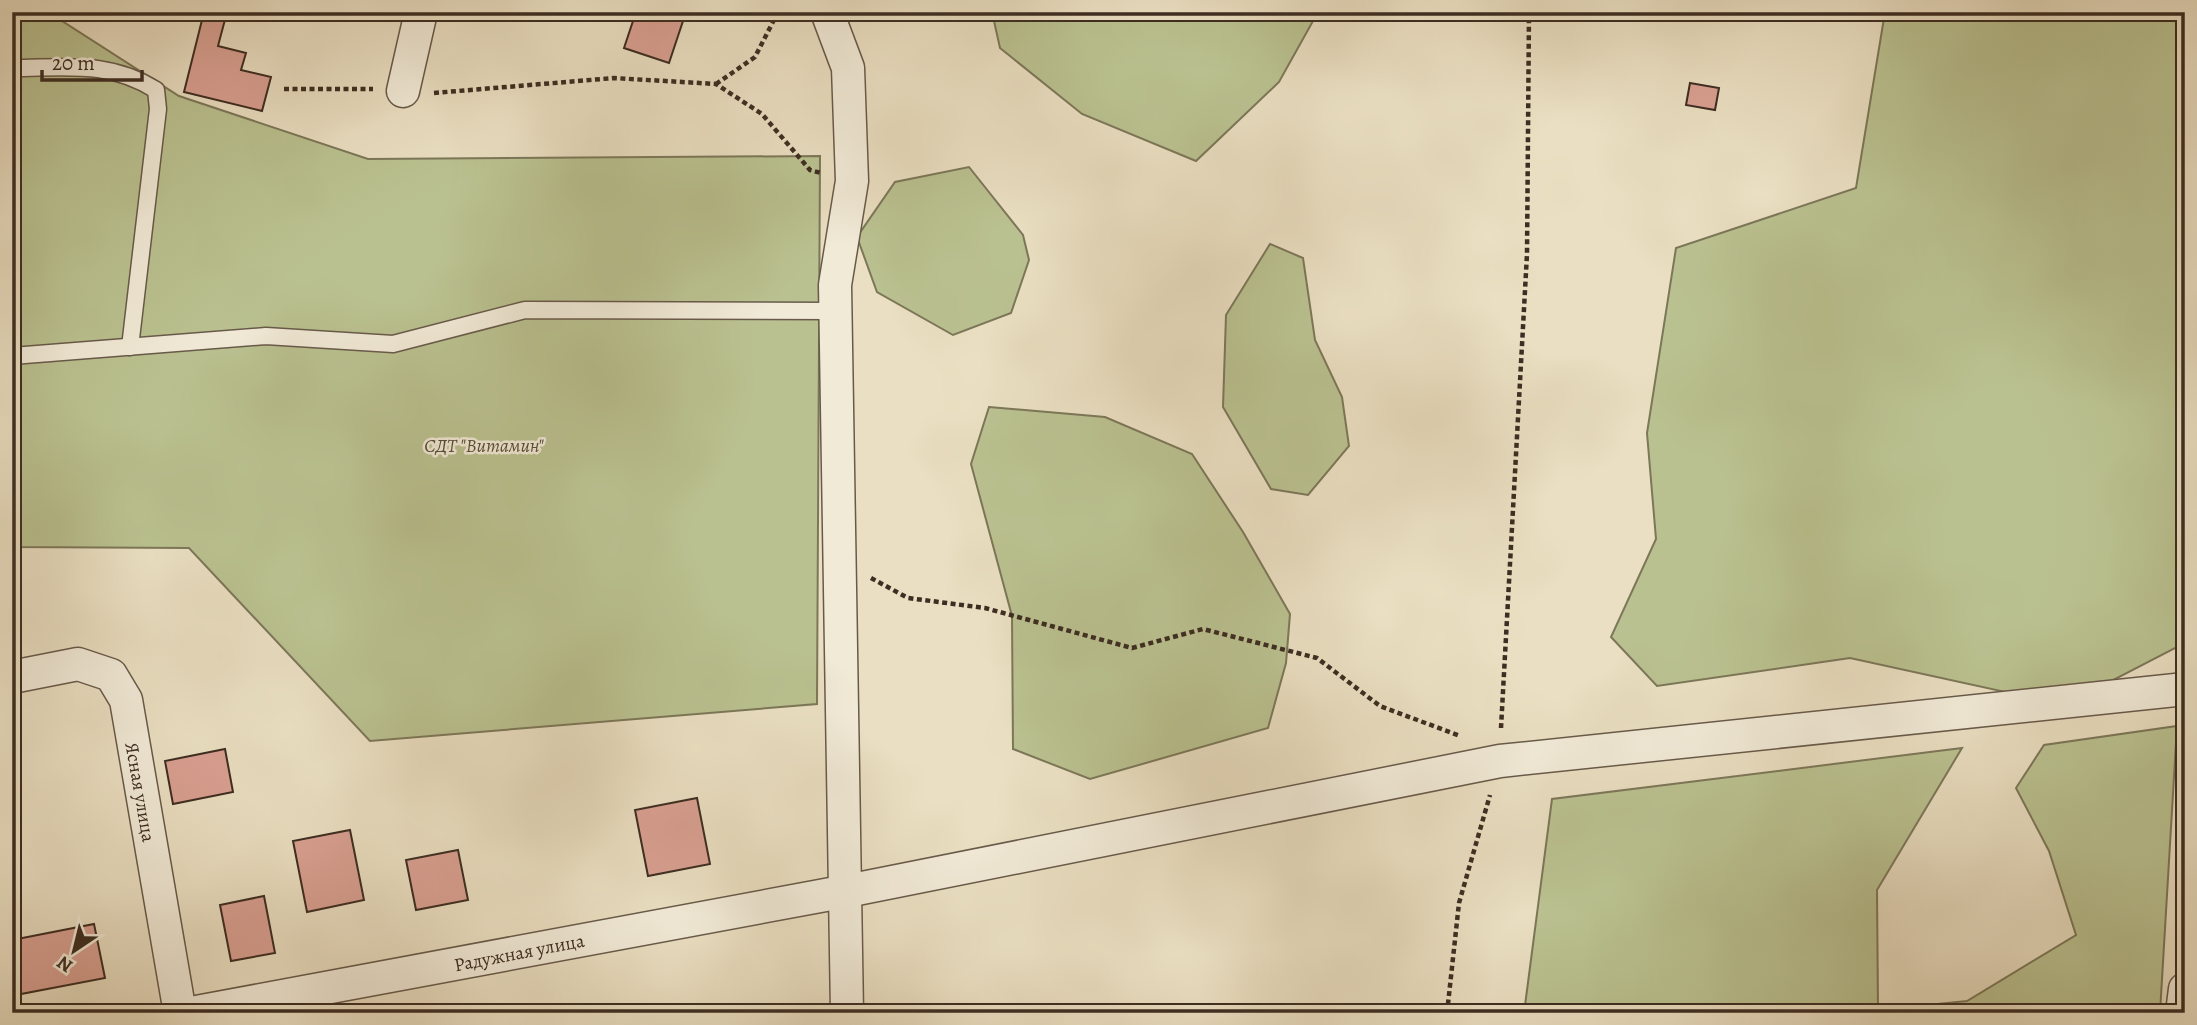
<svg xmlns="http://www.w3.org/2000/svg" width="2197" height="1025" font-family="Alegreya,serif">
<rect width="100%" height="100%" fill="#eadfc2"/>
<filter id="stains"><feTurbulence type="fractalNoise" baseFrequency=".00286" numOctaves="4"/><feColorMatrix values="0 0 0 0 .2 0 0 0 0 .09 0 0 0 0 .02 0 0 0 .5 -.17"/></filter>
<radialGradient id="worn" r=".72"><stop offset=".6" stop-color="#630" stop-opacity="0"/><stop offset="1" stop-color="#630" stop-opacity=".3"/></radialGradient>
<!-- green -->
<g fill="#bac190" stroke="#7c7759" stroke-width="2">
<path d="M12,12h36l131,84 189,63 452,-3 -3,548 -447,37 -181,-193 -177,-1z"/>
<path d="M992,12h326l-39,70 -83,79 -114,-47 -82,-66z"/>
<path d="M1885,12h300v631l-120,62 -215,-47 -193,28 -46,-49 45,-98 -9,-106 29,-185 180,-60z"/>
<path d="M969,167l54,68 6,25 -18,53 -58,22 -76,-43 -20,-55 38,-55z"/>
<path d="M1270,244l33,14 12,82 27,57 7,49 -41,49 -37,-6 -48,-82 3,-92z"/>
<path d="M989,407l116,10 87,37 51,78 47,82 -4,49 -18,65 -178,51 -77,-30 -1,-133 -41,-152z"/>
<path d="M2177,726l-17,287h-636l28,-214 410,-51 -85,142 1,120 89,-9 109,-66 -27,-84 -33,-63 28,-43z"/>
</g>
<!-- building -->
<g fill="#d9a092" stroke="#3d2d22" stroke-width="2">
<path d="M204,12h23l-9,34 28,7 -5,17 30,7 -9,34 -78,-19z"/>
<path d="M636,12h50l-17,51 -45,-15z"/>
<path d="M1690,83l29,5 -4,22 -29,-5z"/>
<path d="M225,749l8,43 -60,12 -8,-43z"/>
<path d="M697,798l13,66 -62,12 -13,-66z"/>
<path d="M350,830l14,70 -57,12 -14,-71z"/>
<path d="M458,850l10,50 -52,10 -10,-50z"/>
<path d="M264,896l11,57 -44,8 -11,-56z"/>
<path d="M94,924l11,54 -84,16 -9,-54z"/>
</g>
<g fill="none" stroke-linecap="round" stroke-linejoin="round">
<!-- service casing -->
<g stroke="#685a4a" stroke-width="19">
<g id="service">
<path d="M12,68c53,0 97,-8 144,22l2,19 -28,238"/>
<path d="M12,356l254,-20 127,8 132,-34 310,1"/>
</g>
</g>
<!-- minor casing -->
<g stroke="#685a4a" stroke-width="35">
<g id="minor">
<path d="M827,12l21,56 4,113 -17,104 12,728"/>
<path d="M403,91l18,-79"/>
<path d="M12,677l66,-13 33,11 15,25 54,313"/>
<path d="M191,1013l656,-122 653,-130 685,-72"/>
<path d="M2182,1013l3,-24"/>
</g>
</g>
<!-- path -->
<g stroke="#3d2d22" stroke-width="4.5" stroke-dasharray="5 3.5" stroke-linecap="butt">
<path d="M716,84l39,-27 23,-45"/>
<path d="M284,89h89"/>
<path d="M434,93l180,-15 102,6 46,30 48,56 11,3"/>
<path d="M871,578l37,20 77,10 147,40 71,-19 114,29 63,48 80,30"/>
<path d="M1501,728l26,-474 2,-242"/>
<path d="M1447,1013l12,-110 31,-108"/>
</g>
<!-- service -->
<use href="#service" stroke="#f1ead7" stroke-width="16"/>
<!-- minor -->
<use href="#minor" stroke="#f1ead7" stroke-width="32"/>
</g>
<g text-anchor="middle" stroke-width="5" stroke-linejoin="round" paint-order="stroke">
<!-- park labels -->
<g font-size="19" font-style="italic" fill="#564b38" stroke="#f1ead7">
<text x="484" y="452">СДТ "Витамин"</text>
</g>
<!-- street labels -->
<g font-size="19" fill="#3d2d22" stroke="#f1ead7">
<text transform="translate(141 792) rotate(80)" y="7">Ясная улица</text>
<text transform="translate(519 952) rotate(-11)" y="7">Радужная улица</text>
</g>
</g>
<!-- margin -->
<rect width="2197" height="1025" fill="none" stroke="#eadfc2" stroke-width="42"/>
<rect x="14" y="14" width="2169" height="997" fill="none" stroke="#3d2d22" stroke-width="3.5"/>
<rect x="21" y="21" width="2155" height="983" fill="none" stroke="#3d2d22" stroke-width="2"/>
<!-- north arrow -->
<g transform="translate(74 951) rotate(215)" stroke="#f1ead7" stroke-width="5" paint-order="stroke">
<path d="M0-5L12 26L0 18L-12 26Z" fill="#3d2d22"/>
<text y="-10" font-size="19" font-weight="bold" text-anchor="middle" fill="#3d2d22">N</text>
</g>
<!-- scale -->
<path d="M42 70v10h100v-10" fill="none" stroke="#3d2d22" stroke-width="3.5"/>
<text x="52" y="70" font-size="21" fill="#3d2d22" stroke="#f1ead7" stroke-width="5" paint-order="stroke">20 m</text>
<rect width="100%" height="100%" filter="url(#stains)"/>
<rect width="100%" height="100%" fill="url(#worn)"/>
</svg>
